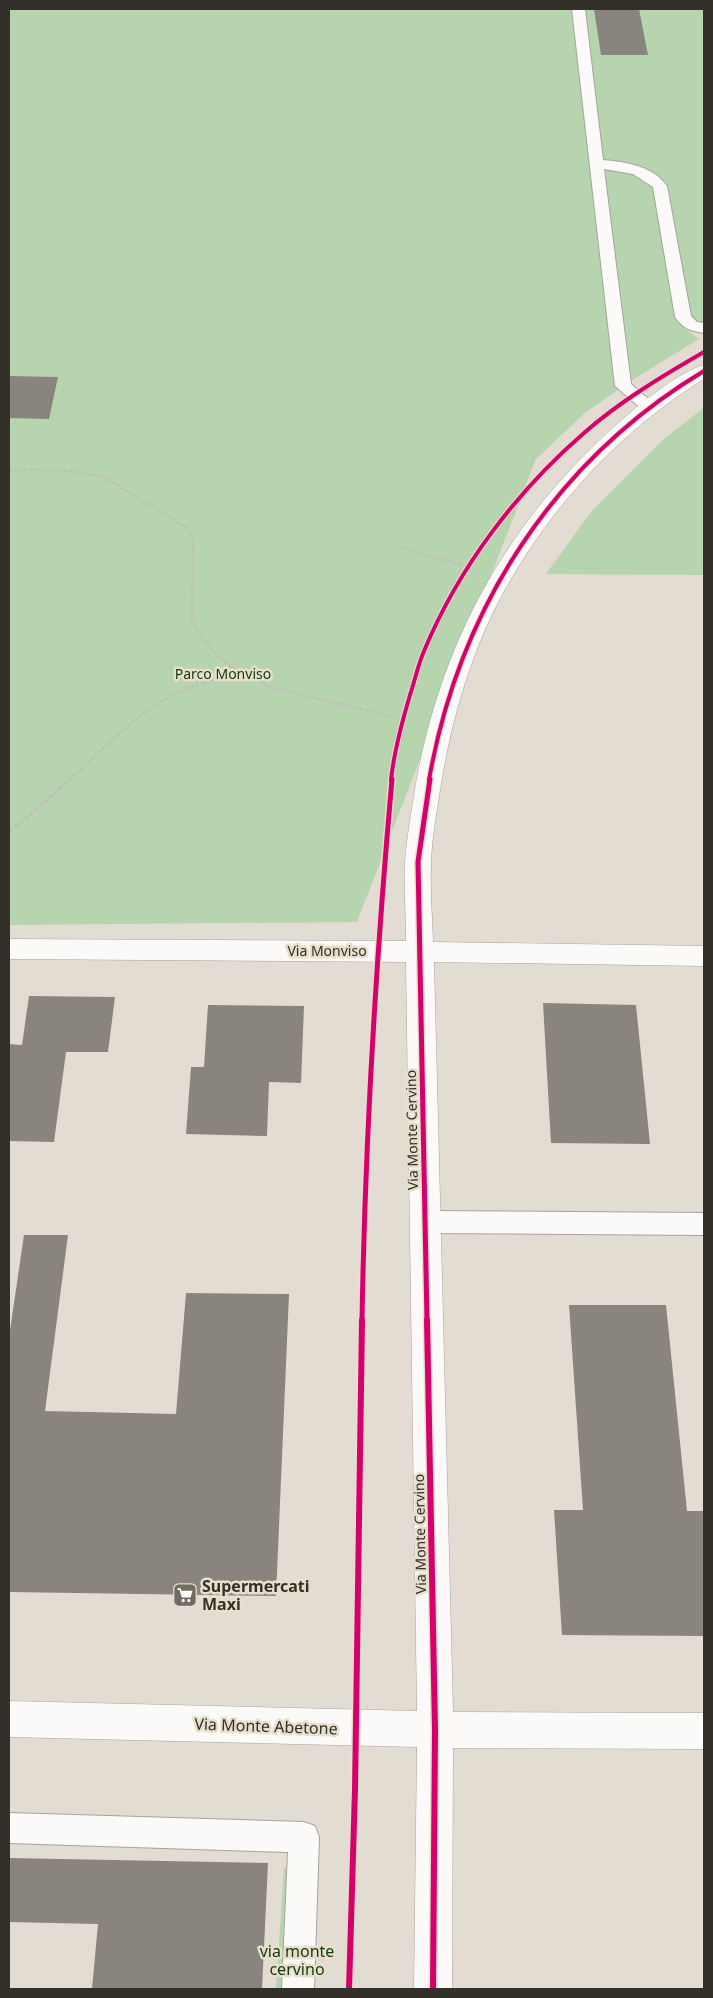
<svg xmlns="http://www.w3.org/2000/svg" width="713" height="1998" font-family="'Noto Sans',sans-serif">
<rect width="100%" height="100%" fill="#e2dcd2"/>
<!-- green -->
<g fill="#b6d4ad">
<path d="M9,9h695v312l-19,8 14,10 -62,38 -51,35 -50,47 -179,463 -348,3z"/>
<path d="M704,408v167l-158,-1 45,-62 74,-74z"/>
<path d="M284,1867l30,7 1,115h-39z"/>
</g>
<!-- building -->
<g fill="#8a847e">
<path d="M594,9h45l9,46h-47z"/>
<path d="M9,376l49,1 -9,42 -40,-1z"/>
<path d="M29,996l86,1 -7,55h-42l-12,90 -45,-1v-97l13,1z"/>
<path d="M543,1003l93,2 14,139 -99,-1z"/>
<path d="M208,1005l96,1 -3,77 -32,-1 -2,54 -81,-2 5,-67h13z"/>
<path d="M24,1235h44l-23,176 131,3 10,-121 103,1 -13,302 -267,-4v-255z"/>
<path d="M569,1305h97l21,206h17v125l-142,-1 -8,-125h29z"/>
<path d="M9,1858l259,5 -6,126h-170l6,-65 -89,-2z"/>
</g>
<g fill="none" stroke-linecap="round" stroke-linejoin="round">
<!-- service casing -->
<g stroke="#a7a39c" stroke-width="2">
<g id="service">
<path d="M572,9h13l18,151c23,2 50,6 64,26l24,130 6,6 7,1v10c-13,-2 -21,-4 -29,-16l-22,-130 -20,-13 -29,-5 27,215 27,23 -2,4h-12l-29,-25z"/>
<path d="M426,1211l278,2v22l-278,-2 -9,-4 -3,-7 3,-7z"/>
<path d="M9,1813l295,9 11,4 4,11 -5,152h-32l6,-137 -279,-9z"/>
</g>
</g>
<!-- minor casing -->
<g stroke="#a7a39c" stroke-width="1">
<path id="minor" d="M704,365v14c-101,62 -191,169 -231,281 -15,40 -25,82 -32,124 -4,26 -9,52 -10,78 -1,27 1,53 2,80l271,4v20l-270,-4 19,750 251,1v36l-251,-1 -1,241h-38l3,-242 -408,-10v-36l408,10 -11,-749 -397,-3v-20l397,2c0,-26 -2,-53 -1,-79 2,-26 7,-53 11,-79 25,-137 85,-250 187,-346 22,-21 73,-65 101,-72z"/>
</g>
<!-- path-far1 -->
<g stroke="#c0beb9" stroke-width="2.5" stroke-dasharray="3 2" stroke-linecap="butt">
<path d="M9,470c33,0 66,-2 98,9l80,49 6,10 -1,83 20,29 15,14 13,10 37,15 118,28"/>
<path d="M396,546l66,19"/>
<path d="M69,780c30,-27 60,-59 94,-80 24,-14 51,-21 77,-26"/>
</g>
<!-- path -->
<path stroke="#c0beb9" stroke-width="3" stroke-dasharray="4 2.5" stroke-linecap="butt" d="M9,830l14,-9 47,-42"/>
<!-- service -->
<use href="#service" fill="#fbfaf8" fill-rule="evenodd"/>
<!-- minor -->
<use href="#minor" fill="#fbfaf8" fill-rule="evenodd"/>
<!-- cycleway-far2 casing -->
<g stroke="#e8decc" stroke-width="6">
<g id="cycleway-far2">
<path d="M391,780c3,-29 11,-58 19,-85 5,-15 8,-30 14,-44 35,-84 92,-159 160,-218 35,-31 80,-58 120,-81"/>
<path d="M429,780c30,-171 125,-319 275,-409"/>
</g>
</g>
<!-- cycleway-far1 casing -->
<g stroke="#e8decc" stroke-width="8">
<g id="cycleway-far1">
<path d="M362,1321c3,-181 14,-362 30,-542"/>
<path d="M427,1321l-9,-459 12,-83"/>
</g>
</g>
<!-- cycleway casing -->
<g stroke="#e8decc" stroke-width="9">
<g id="cycleway">
<path d="M427,1320l8,410 -2,259"/>
<path d="M349,1989l6,-200 7,-469"/>
</g>
</g>
<!-- cycleway-far2 -->
<use href="#cycleway-far2" stroke="#d6006c" stroke-width="4"/>
<!-- cycleway-far1 -->
<use href="#cycleway-far1" stroke="#d6006c" stroke-width="5"/>
<!-- cycleway -->
<use href="#cycleway" stroke="#d6006c" stroke-width="6"/>
</g>
<!-- icons -->
<defs>
<g id="supermarket-square" transform="scale(1.25)"><rect x="-9" y="-9" width="18" height="18" rx="4" fill="#706c64" stroke="#e8decc"/><path d="M-6-5.5h2.5l.6 2H6L4.5 2H-2.5L-4.4-4H-6ZM-1.5 3.2a1.3 1.3 0 1 0 .1 0ZM3 3.2a1.3 1.3 0 1 0 .1 0Z" fill="#fff"/></g>
</defs>
<g fill-rule="evenodd">
<use href="#supermarket-square" x="185" y="1595"/>
</g>
<g text-anchor="middle" stroke-width="5" stroke-linejoin="round" paint-order="stroke">
<!-- park labels -->
<g font-size="14" fill="#0e3d0e" stroke="#e8decc">
<text x="223" y="679">Parco Monviso</text>
</g>
<!-- street labels -->
<g font-size="14" fill="#333029" stroke="#e8decc">
<text x="327" y="956">Via Monviso</text>
<text transform="translate(412 1130) rotate(-91)" y="5">Via Monte Cervino</text>
<text transform="translate(420 1534) rotate(-91)" y="5">Via Monte Cervino</text>
</g>
<!-- near-poi labels -->
<g font-size="16" font-weight="bold" fill="#333029" stroke="#e8decc" text-anchor="start">
<text x="202" y="1592">Supermercati<tspan x="202" dy="18">Maxi</tspan></text>
</g>
<!-- near-street labels -->
<g font-size="16" fill="#333029" stroke="#e8decc">
<text transform="translate(266 1726) rotate(2)" y="6">Via Monte Abetone</text>
</g>
<!-- near-park labels -->
<g font-size="16" fill="#0e3d0e" stroke="#e8decc">
<text x="297" y="1957">via monte<tspan x="297" dy="18">cervino</tspan></text>
</g>
</g>
<!-- border -->
<rect width="713" height="1998" fill="none" stroke="#333029" stroke-width="20"/>
</svg>
